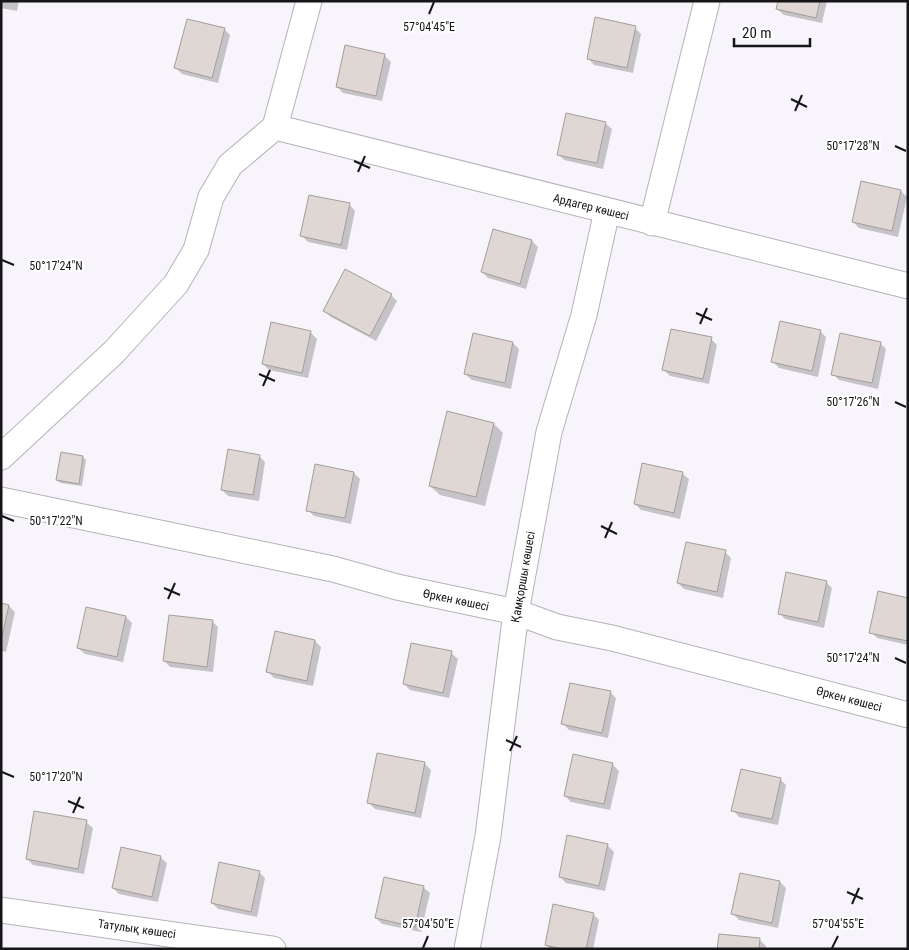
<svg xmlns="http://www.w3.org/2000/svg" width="909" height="950" font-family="'Roboto Condensed',sans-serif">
<rect width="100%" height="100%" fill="#f8f4fb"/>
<!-- shadow -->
<g fill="#0003">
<path d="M1,1h18l-2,10 -16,-3z"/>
<path d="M779,1h48l-5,22 -38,-8 -7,-6z"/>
<path d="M635,28l6,6 -8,39 -39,-8 -6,-7z"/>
<path d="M224,29l6,6 -12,48 -36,-9 -6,-6z"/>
<path d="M384,55l7,7 -9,39 -39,-8 -6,-6z"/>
<path d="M605,123l7,6 -9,40 -39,-9 -6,-6z"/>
<path d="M901,191l6,6 -9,40 -39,-9 -6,-6z"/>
<path d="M349,204l6,7 -8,39 -39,-8 -6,-6z"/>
<path d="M532,241l6,6 -12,42 -38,-11 -6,-6z"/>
<path d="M391,295l6,6 -21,40 -45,-24 -7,-6z"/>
<path d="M820,331l6,6 -8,40 -39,-9 -6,-6z"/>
<path d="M310,332l7,7 -9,39 -39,-8 -6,-6z"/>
<path d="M711,339l6,6 -8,39 -39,-8 -6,-6z"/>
<path d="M513,343l6,6 -8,40 -39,-9 -7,-6z"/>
<path d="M880,343l6,6 -8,40 -39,-9 -6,-6z"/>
<path d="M494,424l9,9 -18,73 -45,-11 -10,-9z"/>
<path d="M62,454l21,3 3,3 -4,26 -22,-3 -3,-3z"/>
<path d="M259,456l6,6 -6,39 -31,-5 -6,-6z"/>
<path d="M354,473l6,6 -9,45 -37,-8 -6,-6z"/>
<path d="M682,473l7,6 -9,40 -39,-9 -6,-6z"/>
<path d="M725,552l6,6 -8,40 -39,-9 -6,-6z"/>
<path d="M826,582l6,6 -8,40 -39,-9 -6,-6z"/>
<path d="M908,599v46l-31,-7 -6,-6z"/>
<path d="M1,604l8,2 6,6 -9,40 -5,-1z"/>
<path d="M126,617l6,6 -9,39 -38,-8 -7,-6z"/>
<path d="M212,621l6,6 -5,45 -43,-5 -6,-6z"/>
<path d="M315,641l6,6 -8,39 -39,-8 -6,-6z"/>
<path d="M451,653l7,6 -9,39 -39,-8 -6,-6z"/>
<path d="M610,692l6,6 -8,40 -39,-8 -6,-6z"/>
<path d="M424,763l7,7 -10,48 -46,-9 -6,-6z"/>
<path d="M612,764l7,7 -9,39 -39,-8 -6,-6z"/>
<path d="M780,779l6,6 -8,40 -39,-8 -6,-7z"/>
<path d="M86,822l7,6 -9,46 -51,-9 -6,-6z"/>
<path d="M607,845l7,7 -9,39 -39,-8 -6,-6z"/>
<path d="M160,857l7,6 -9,39 -39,-8 -6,-6z"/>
<path d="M259,872l6,6 -8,39 -39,-8 -6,-6z"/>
<path d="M741,874l39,8 6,6 -8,40 -39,-8 -6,-6z"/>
<path d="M423,887l7,6 -9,39 -39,-8 -6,-6z"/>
<path d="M593,914l6,6 -6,29h-43l-4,-4z"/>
<path d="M760,940l6,6v3h-48z"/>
</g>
<!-- building -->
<g fill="#ded7d3" stroke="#a49d99">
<path d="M778,1h42l-4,17 -40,-9z"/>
<path d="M595,17l41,9 -9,42 -40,-9z"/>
<path d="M187,19l38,9 -13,50 -38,-10z"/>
<path d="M345,45l40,9 -9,42 -40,-9z"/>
<path d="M566,113l40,9 -9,41 -40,-8z"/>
<path d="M861,181l40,9 -9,41 -40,-9z"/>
<path d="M309,195l41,8 -9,42 -41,-9z"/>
<path d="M493,229l39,11 -12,44 -39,-12z"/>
<path d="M345,269l47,25 -22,42 -47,-25z"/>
<path d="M780,321l41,9 -9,41 -41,-9z"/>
<path d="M271,322l40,9 -9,42 -40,-9z"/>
<path d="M671,329l41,8 -9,42 -41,-9z"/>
<path d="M473,333l40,9 -8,41 -41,-9z"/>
<path d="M840,333l41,9 -9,41 -41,-8z"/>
<path d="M447,411l47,12 -18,74 -47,-11z"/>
<path d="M228,449l32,6 -7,40 -32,-5z"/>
<path d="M61,452l22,4 -4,28 -23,-4z"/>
<path d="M642,463l41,9 -9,41 -40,-9z"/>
<path d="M315,464l39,8 -9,46 -39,-7z"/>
<path d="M686,542l40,8 -9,42 -40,-9z"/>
<path d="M786,572l41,9 -9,41 -40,-8z"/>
<path d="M878,591l30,7v43l-39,-8z"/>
<path d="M1,603l8,2 -8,36z"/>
<path d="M86,607l40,9 -9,41 -40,-9z"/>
<path d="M169,615l44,5 -6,47 -44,-6z"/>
<path d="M275,631l40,9 -8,41 -41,-9z"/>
<path d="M411,643l41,8 -9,42 -40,-9z"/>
<path d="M570,683l41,8 -9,42 -41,-9z"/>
<path d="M377,753l48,9 -10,51 -48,-10z"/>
<path d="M573,754l40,9 -9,41 -40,-8z"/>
<path d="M741,769l40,9 -9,41 -41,-8z"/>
<path d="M34,811l53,9 -9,49 -52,-10z"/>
<path d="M567,835l41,9 -9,42 -40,-9z"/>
<path d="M121,847l40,9 -9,41 -40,-9z"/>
<path d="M219,862l41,9 -9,41 -40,-9z"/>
<path d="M740,873l40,8 -8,42 -41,-9z"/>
<path d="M384,877l40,9 -9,41 -40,-9z"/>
<path d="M553,904l41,9 -8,36h-24l-17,-4z"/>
<path d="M719,934l41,4 -1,11h-42z"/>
</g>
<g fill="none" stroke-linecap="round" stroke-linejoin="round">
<!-- street casing -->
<g stroke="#b5b2b8" stroke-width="27">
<g id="street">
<path d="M275,127l633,159"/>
<path d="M652,223l55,-222"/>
<path d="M1,457l113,-105 62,-68 20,-34 15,-53 19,-32 45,-38 34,-126"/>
<path d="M1,500l332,69 64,18 119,25 41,15 55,11 296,77"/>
<path d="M1,910l272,39"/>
<path d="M467,949l21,-113 28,-224 33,-180 35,-117 23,-104"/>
</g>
</g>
<!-- street -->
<use href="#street" stroke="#fff" stroke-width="25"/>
</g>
<!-- ticks -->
<path fill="none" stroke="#161517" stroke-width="2" d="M429,14l5,-12M791,99l16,8M795,111l7,-16M895,146l11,5M354,161l16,7M358,172l7,-16M2,260l12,5M696,313l16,7M700,324l7,-16M259,374l16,7M263,386l7,-16M895,402l11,5M2,516l12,5M601,526l16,8M605,538l7,-16M164,588l16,7M168,599l7,-16M895,658l11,5M506,740l15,7M510,751l7,-15M2,772l12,5M68,801l16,7M73,813l7,-16M847,892l16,7M852,904l7,-16M423,948l5,-12M832,948l6,-12"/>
<g text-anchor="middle" stroke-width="4" stroke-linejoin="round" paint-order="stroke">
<!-- street labels -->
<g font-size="12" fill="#161517" stroke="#fff">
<text transform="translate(591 207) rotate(14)" y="4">Ардагер көшесі</text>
<text transform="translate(523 577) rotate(-80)" y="4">Қамқоршы көшесі</text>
<text transform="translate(456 600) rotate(12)" y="4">Өркен көшесі</text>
<text transform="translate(849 699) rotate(15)" y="4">Өркен көшесі</text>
<text transform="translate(137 929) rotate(8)" y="4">Татулық көшесі</text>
</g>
</g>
<g font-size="12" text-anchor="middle" fill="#161517" stroke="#fff" stroke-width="4" stroke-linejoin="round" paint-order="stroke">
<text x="429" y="31">57°04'45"E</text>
<text x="853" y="150">50°17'28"N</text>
<text x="56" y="270">50°17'24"N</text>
<text x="853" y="406">50°17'26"N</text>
<text x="56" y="525">50°17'22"N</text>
<text x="853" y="662">50°17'24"N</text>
<text x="56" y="781">50°17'20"N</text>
<text x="428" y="928">57°04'50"E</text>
<text x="838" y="928">57°04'55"E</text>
</g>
<!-- border -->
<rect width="909" height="950" fill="none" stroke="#161517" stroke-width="5"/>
<!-- scale -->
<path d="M734 38v8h76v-8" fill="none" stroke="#161517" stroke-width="2.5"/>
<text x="742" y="38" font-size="15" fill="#161517" stroke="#ffffff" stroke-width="4" paint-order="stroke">20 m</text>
</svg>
